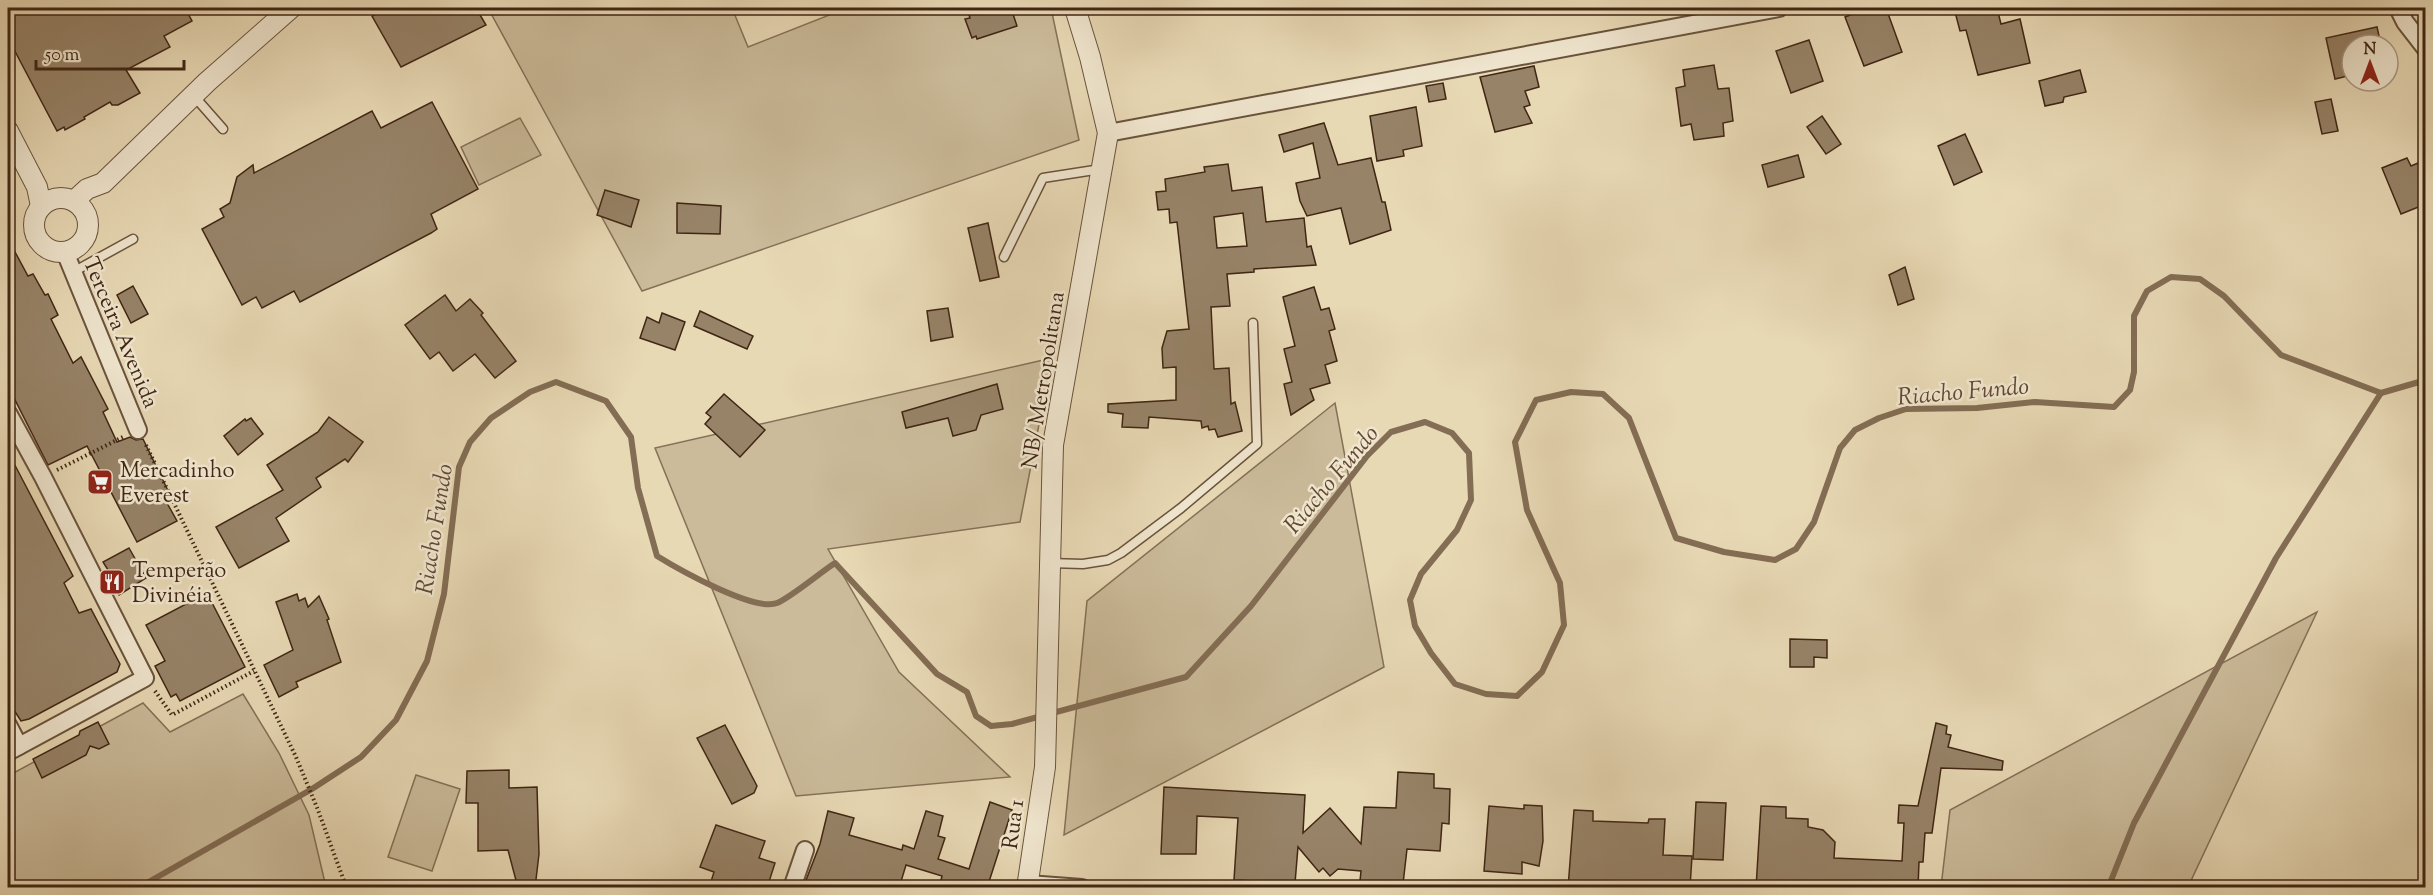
<svg xmlns="http://www.w3.org/2000/svg" width="2433" height="895" font-family="'Sorts Mill Goudy',serif">
<rect width="100%" height="100%" fill="#e8d9b5"/>
<filter id="stains"><feTurbulence type="fractalNoise" baseFrequency=".00333" numOctaves="4"/><feColorMatrix values="0 0 0 0 .2 0 0 0 0 .09 0 0 0 0 .02 0 0 0 .5 -.17"/></filter>
<radialGradient id="worn" r=".72"><stop offset=".6" stop-color="#630" stop-opacity="0"/><stop offset="1" stop-color="#630" stop-opacity=".3"/></radialGradient>
<!-- green -->
<g fill="#cbbb9a" stroke="#867057" stroke-width="1.5">
<path d="M488,8h244l16,39 99,-39h204l28,132 -437,151z"/>
<path d="M520,118l21,37 -62,30 -18,-38z"/>
<path d="M1052,358l-32,164 -192,27 71,123 111,105 -214,19 -141,-348z"/>
<path d="M1335,403l49,264 -320,168 23,-234z"/>
<path d="M2317,612l-129,275h-247l9,-77z"/>
<path d="M243,694l36,59 30,62 17,72 -318,1v-112l135,-73 27,29z"/>
<path d="M416,775l44,14 -28,82 -44,-14z"/>
</g>
<g fill="none" stroke-linecap="round" stroke-linejoin="round">
<!-- stream -->
<g stroke="#836d54" stroke-width="6">
<path d="M138,888l174,-99 49,-32 35,-37 31,-59 17,-67 15,-127 11,-25 21,-24 39,-26 26,-10 50,19 25,36 7,51 19,68c21,13 97,56 120,47 13,-5 44,-31 58,-40l102,111 30,18 9,24 15,10 21,-2 174,-47 65,-71 116,-150 24,-24 34,-10 27,11 17,20 2,47 -14,30 -36,44 -11,26 5,26 16,27 24,31 31,10 31,2 25,-24 22,-47 -4,-42 -33,-73 -12,-68 21,-42 35,-8 32,2 26,24 47,120 48,14 51,8 21,-11 18,-27 26,-74 15,-18 24,-12 27,-9 71,-1 58,-6 79,5 16,-17 4,-18v-56l13,-25 24,-14 29,2 24,17 57,59 100,38 45,-13"/>
<path d="M2108,888l26,-65 142,-265 105,-165"/>
</g>
</g>
<!-- building -->
<g fill="#978368" stroke="#402614" stroke-width="1.5" fill-rule="evenodd">
<path d="M8,8h177l7,13 -28,15 6,11 -44,23 14,23 -22,12h-6l-2,-3 -26,15 1,2 -20,11 -1,-3 -7,4 -49,-93z"/>
<path d="M390,8h86l10,17 -85,42 -29,-51z"/>
<path d="M967,8h44l6,18 -40,13 -1,-3 -4,2 -7,-19 5,-1z"/>
<path d="M1869,8h17l16,44 -38,14 -19,-49z"/>
<path d="M1954,8h43l4,16 19,-5 10,44 -52,12 -12,-45 -6,1z"/>
<path d="M2377,27l4,18h-29v30l-17,4 -9,-41z"/>
<path d="M1809,40l14,41 -32,12 -15,-42z"/>
<path d="M1714,65l4,24 11,-1 4,33 -10,2 1,13 -30,4 -3,-16 -10,2 -5,-38 9,-2 -2,-16z"/>
<path d="M1534,66l5,21 -14,4 5,14 -6,2 8,16 -37,9 -15,-55z"/>
<path d="M2080,70l6,22 -22,5 -1,5 -18,4 -6,-25z"/>
<path d="M1443,83l3,16 -17,3 -3,-16z"/>
<path d="M2331,99l7,32 -16,3 -7,-32z"/>
<path d="M432,102l46,87 -47,25 6,15 -6,4 -131,69 -6,-11 -32,17 -6,-11 -14,8 -40,-76 22,-12 -4,-8 10,-6 7,-26 16,-12 1,8 118,-62 9,17z"/>
<path d="M1416,107l6,39 -19,4 1,6 -27,5 -7,-45z"/>
<path d="M1822,116l19,28 -15,10 -19,-27z"/>
<path d="M1324,123l14,42 33,-7 11,44h3l6,28 -41,14 -9,-36 -34,8 -7,-15 -4,-18 24,-5 -7,-35 -29,9 -5,-17z"/>
<path d="M1965,134l17,38 -28,13 -16,-39z"/>
<path d="M1798,155l6,22 -36,10 -6,-22z"/>
<path d="M2407,158l4,8 7,-3 8,19v22l-25,10 -19,-46z"/>
<path d="M1228,164l4,27 30,-4 4,35 38,-4 3,29 4,-1 5,19 -62,4v3l-27,2 3,32 -19,1 3,62 15,-1 2,36 4,-2 7,29 -24,6 -3,-8 -6,1 -1,-4 -6,2 -1,-7 -52,-4 -1,11 -26,-1 1,-13 -15,-2v-8l68,-4v-33l-13,1 -1,-20 5,-17 22,-2 -12,-107 -7,1 -1,-14 -11,1 -2,-18 10,-1 -1,-12 40,-7 -1,-5zM1243,213l4,33 -30,2 -3,-31z"/>
<path d="M605,190l34,10 -8,27 -34,-12z"/>
<path d="M677,203l44,3 -1,28 -43,-1z"/>
<path d="M988,223l11,54 -19,4 -12,-53z"/>
<path d="M8,239l20,37 5,-2 12,21 3,-1 10,21 -7,4 22,44 8,-6 27,52 -5,3 14,30 13,-5 6,3 7,-1 30,62 -6,2 10,18 -40,21 -50,-96 -39,19 -40,-79z"/>
<path d="M1905,267l9,32 -16,6 -9,-30z"/>
<path d="M133,286l15,28 -17,9 -14,-28z"/>
<path d="M1314,287l7,23 8,-2 6,21 -6,2 8,30 -12,4 5,18 -20,6 4,11 -23,15 -7,-31 8,-2 -8,-33 11,-3 -12,-49z"/>
<path d="M445,295l11,16 14,-12 13,14 -2,2 35,46 -21,17 -20,-24 -22,17 -14,-19 -9,7 -25,-34z"/>
<path d="M948,308l5,29 -22,4 -4,-30z"/>
<path d="M700,311l53,25 -6,13 -53,-23z"/>
<path d="M662,313l23,9 -10,28 -35,-12 7,-21 12,6z"/>
<path d="M997,384l6,25 -22,6 -5,15 -23,6 -5,-18 -42,10 -4,-16z"/>
<path d="M724,394l41,36 -25,27 -35,-33 6,-7 -5,-4z"/>
<path d="M329,417l34,25 -15,20 -3,-3 -29,19 5,9 -45,31 13,23 -50,27 -23,-41 67,-37 -16,-25 51,-33z"/>
<path d="M251,418l12,16 -25,21 -14,-19 21,-17 1,2z"/>
<path d="M8,452l65,124 -9,7 15,30 12,-4 29,55 -3,8 -88,47 -8,2 -13,-20z"/>
<path d="M129,548l17,30 -27,17 -12,-21 3,-1 -7,-11z"/>
<path d="M207,593l38,74 -65,34 -4,-7 -5,3 -16,-31 10,-5 -19,-36z"/>
<path d="M297,594l2,7 6,-3 3,9 11,-11 10,23 -2,1 14,42 -45,20 2,5 -19,10 -15,-32 29,-15 -17,-48z"/>
<path d="M1790,639l37,1v18l-13,-1v10h-24z"/>
<path d="M98,722l11,22 -10,5 -9,-3 -4,9 -44,23 -9,-19 46,-24 1,-4z"/>
<path d="M1936,723l11,3 -1,8 5,1 -3,12 55,14 -1,9 -61,-2 -9,65h-7l-2,29h-4l-1,26h-162l5,-82 25,1v11l22,1v8l15,3 12,12 -1,16 68,3 2,-38h-6l1,-18 19,1z"/>
<path d="M725,725l32,61 -3,7 -22,11 -35,-66z"/>
<path d="M509,770v18l28,-1 2,67 -4,34h-17l-10,-38 -30,1v-48h-12l1,-32z"/>
<path d="M1398,772l36,2v14l16,1 -1,35 -7,-1 -2,28 -33,-2 -4,35 -43,-3 1,-10 -23,-2 -8,7 -7,-8 -4,4 -21,-25 -3,36 -61,-3 4,-62 -41,-2 -1,38h-35l3,-67 141,8 -2,38 27,-25 31,36 3,-37 32,1z"/>
<path d="M990,802l22,8 -25,78h-48l3,-12 -36,-11 -7,23h-96l17,-44 8,-33 26,7 -5,17 53,15 1,-5 11,4 12,-38 17,5 -5,20 7,2 -7,21 31,10z"/>
<path d="M1696,802l30,1 -3,57 -30,-1z"/>
<path d="M1524,805l18,1 1,35 -4,25 -17,-4v12l-38,-3 5,-65 35,3z"/>
<path d="M1574,810l19,1v10l55,2 1,-4h16l-2,36 29,1 -2,32h-122z"/>
<path d="M716,825l49,16 -6,17 16,5 -8,25h-58l5,-16 -14,-5z"/>
</g>
<g fill="none" stroke-linecap="round" stroke-linejoin="round">
<!-- service casing -->
<g stroke="#6a533c" stroke-width="11">
<g id="service">
<path d="M194,96l29,33"/>
<path d="M1004,257l39,-79 58,-9"/>
<path d="M73,272l60,-33"/>
<path d="M1049,563l34,1 25,-4 13,-7 60,-45 76,-64 -4,-121"/>
</g>
</g>
<!-- minor casing -->
<g stroke="#6a533c" stroke-width="20">
<g id="minor">
<path d="M2398,8l7,14 21,27"/>
<path d="M1108,133l671,-125"/>
<path d="M65,252l73,178"/>
<path d="M8,413l35,64 102,201 -137,74"/>
<path d="M8,725l11,21"/>
<path d="M1028,884l54,4"/>
<path d="M792,888l13,-38"/>
</g>
</g>
<!-- tertiary casing -->
<g stroke="#6a533c" stroke-width="22">
<g id="tertiary">
<path d="M8,131l29,56 4,19"/>
<circle cx="61" cy="225" r="27"/>
<path d="M74,201l13,-12 16,-6 104,-101 84,-74"/>
<path d="M1027,888l18,-121 8,-322 55,-312 -18,-76 -15,-49"/>
</g>
</g>
<!-- path -->
<g stroke="#402614" stroke-width="4" stroke-dasharray="1.5 3" stroke-linecap="butt">
<path d="M146,445l150,312 22,53 26,71 11,7"/>
<path d="M57,470l66,-33"/>
<path d="M155,691l17,24 82,-44"/>
</g>
<!-- service -->
<use href="#service" stroke="#f0e6cf" stroke-width="8"/>
<!-- minor -->
<use href="#minor" stroke="#f0e6cf" stroke-width="16"/>
<!-- tertiary -->
<use href="#tertiary" stroke="#f0e6cf" stroke-width="20"/>
</g>
<!-- icons -->
<defs>
<g id="supermarket-square" transform="scale(1.35)"><rect x="-9" y="-9" width="18" height="18" rx="4" fill="#8f2418" stroke="#f0e6cf"/><path d="M-6-5.5h2.5l.6 2H6L4.5 2H-2.5L-4.4-4H-6ZM-1.5 3.2a1.3 1.3 0 1 0 .1 0ZM3 3.2a1.3 1.3 0 1 0 .1 0Z" fill="#fff"/></g>
<g id="restaurant-square" transform="scale(1.35)"><rect x="-9" y="-9" width="18" height="18" rx="4" fill="#8f2418" stroke="#f0e6cf"/><path d="M-5-6h1v4h1v-4h1v4h1v-4h1v5L-1.5 .5V6h-2V.5L-5-1ZM5-6V6H3V1.5H1.5Q1.5-4 5-6Z" fill="#fff"/></g>
</defs>
<g fill-rule="evenodd">
<use href="#supermarket-square" x="100" y="482"/>
<use href="#restaurant-square" x="112" y="582"/>
</g>
<g text-anchor="middle" stroke-width="5" stroke-linejoin="round" paint-order="stroke">
<!-- street labels -->
<g font-size="22" fill="#402614" stroke="#f0e6cf">
<text transform="translate(122 332) rotate(67)" y="8">Terceira Avenida</text>
<text transform="translate(1042 380) rotate(-81)" y="8">NB/ Metropolitana</text>
<text transform="translate(1012 824) rotate(-82)" y="8">Rua 1</text>
</g>
<!-- poi labels -->
<g font-size="22" fill="#402614" stroke="#f0e6cf" text-anchor="start">
<text x="120" y="477">Mercadinho<tspan x="120" dy="25">Everest</tspan></text>
<text x="132" y="577">Temperão<tspan x="132" dy="25">Divinéia</tspan></text>
</g>
<!-- water labels -->
<g font-size="24" font-style="italic" fill="#614934" stroke="#f0e6cf">
<text transform="translate(1963 391) rotate(-5)" y="8">Riacho Fundo</text>
<text transform="translate(1331 479) rotate(-50)" y="8">Riacho Fundo</text>
<text transform="translate(434 529) rotate(-81)" y="8">Riacho Fundo</text>
</g>
</g>
<!-- margin -->
<rect width="2433" height="895" fill="none" stroke="#e8d9b5" stroke-width="30"/>
<rect x="9" y="9" width="2415" height="877" fill="none" stroke="#402614" stroke-width="3"/>
<rect x="15" y="15" width="2403" height="865" fill="none" stroke="#402614" stroke-width="1.5"/>
<!-- north arrow -->
<g transform="translate(2370 63)"><circle r="28" fill="#f0e6cf" stroke="#aa9984" stroke-width="1.5"/>
<path d="M0-4.5L10 22L0 15L-10 22Z" fill="#8f2418"/>
<text y="-9" font-size="16" font-weight="bold" text-anchor="middle" fill="#402614">N</text>
</g>
<!-- scale -->
<path d="M36 60v9h148v-9" fill="none" stroke="#402614" stroke-width="3"/>
<text x="45" y="60" font-size="18" fill="#402614" stroke="#f0e6cf" stroke-width="4.5" paint-order="stroke">50 m</text>
<rect width="100%" height="100%" filter="url(#stains)"/>
<rect width="100%" height="100%" fill="url(#worn)"/>
</svg>
